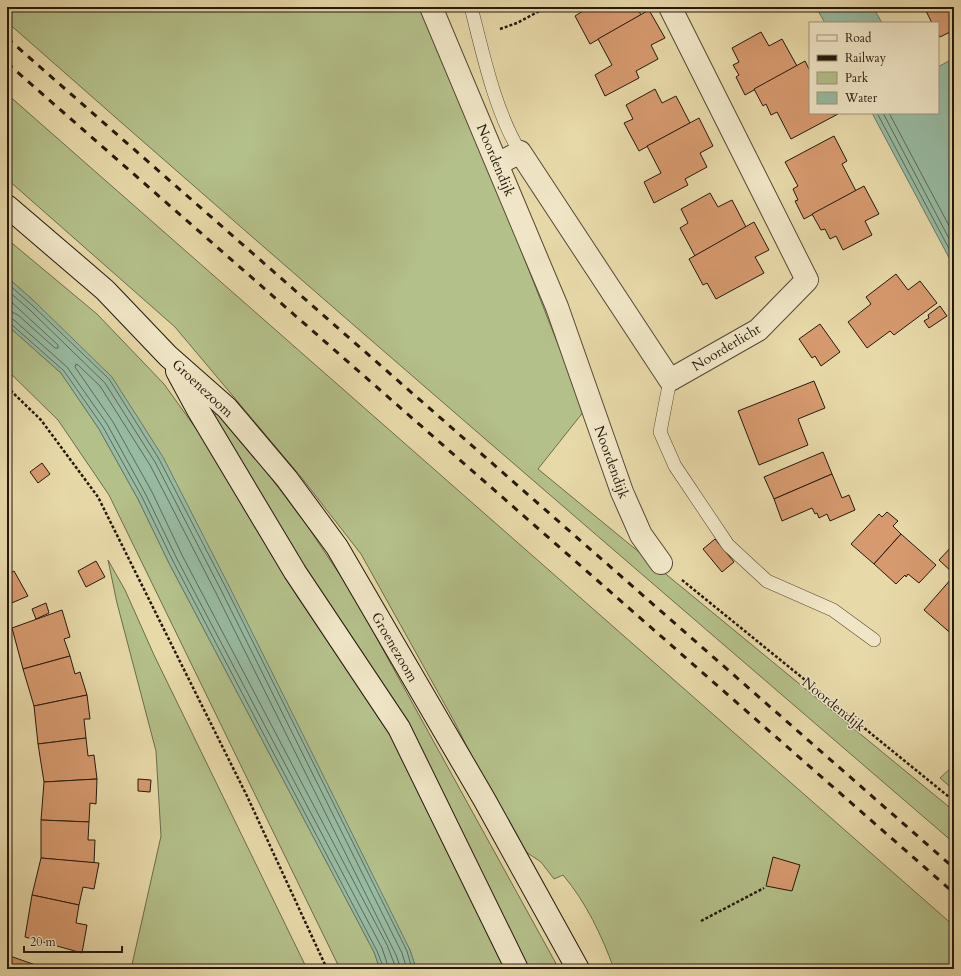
<svg xmlns="http://www.w3.org/2000/svg" width="961" height="976" font-family="Cardo,serif">
<rect width="100%" height="100%" fill="#e8d9a9"/>
<filter id="stains"><feTurbulence type="fractalNoise" baseFrequency=".005" numOctaves="4"/><feColorMatrix values="0 0 0 0 .2 0 0 0 0 .09 0 0 0 0 .02 0 0 0 .5 -.17"/></filter>
<radialGradient id="worn" r=".72"><stop offset=".6" stop-color="#630" stop-opacity="0"/><stop offset="1" stop-color="#630" stop-opacity=".3"/></radialGradient>
<!-- green -->
<g fill="#b4c08a" stroke="#6c6c4c">
<path d="M7,7h416l89,220 72,184 -46,58 416,342v32c-317,-273 -634,-545 -947,-821z"/>
<path d="M7,94l947,832v43h-340c-12,-33 -28,-67 -51,-94l-9,4 -13,-17 -24,-16 -63,-125 -93,-167 -60,-77 -126,-150 -168,-148z"/>
<path d="M7,239l90,75 67,70 56,78 77,134 91,134 118,239h-90l-6,-19 -374,-647 -29,-26z"/>
<path d="M7,325l54,48 38,56 39,70 31,64 205,389 6,17h-40l-231,-474 -51,-75 -51,-50z"/>
<path d="M220,410l88,117 34,51 28,48 189,343h-31l-123,-249 -62,-89 -130,-214z"/>
<path d="M108,560l17,30 29,65 153,314h-176l30,-133 -5,-85 -39,-148z"/>
<path d="M954,765v25l-14,-12z"/>
</g>
<!-- water -->
<g fill="#98bba3" stroke="#6a7a67">
<path d="M816,7h57l9,16h-57z"/>
<path d="M954,58v209l-82,-154h66v-46z"/>
<path d="M7,277l29,26 76,74 51,80 66,129 181,364 6,19h-36l-6,-17 -205,-389 -31,-64 -39,-70 -38,-56 -54,-48z"/>
</g>
<g fill="none" stroke-linecap="round" stroke-linejoin="round">
<!-- shore -->
<g stroke="#5e6a58" stroke-width="1">
<path d="M877,113l77,145"/>
<path d="M883,113l71,135"/>
<path d="M889,113l65,122"/>
<path d="M7,283l26,23 76,73 50,80 67,129 181,363 5,18"/>
<path d="M7,290l23,20 75,73 50,79 66,128 181,363 5,16"/>
<path d="M7,298l51,47v3h-3l-37,-33 -6,-3 -5,-1"/>
<path d="M7,317l7,3 53,47 40,57 39,71 31,64 205,389 7,21"/>
<path d="M7,322l4,2 53,47 39,56 39,70 31,64 204,390 7,18"/>
<path d="M395,969l-1,-6 -7,-18 -204,-388 -31,-65 -39,-70 -38,-55 1,-3 2,1 22,21 50,79 66,128 180,362 5,14"/>
</g>
</g>
<!-- building -->
<g fill="#d79a6f" stroke="#25180e">
<path d="M581,7h56l4,8 -51,29 -15,-28 8,-5z"/>
<path d="M924,7h30v23l-14,7 -2,-3v-11h-6z"/>
<path d="M649,10l16,28 -14,7 7,14 -22,12 3,7 -34,18 -10,-21 17,-10 -14,-26z"/>
<path d="M761,32l8,14 13,-7 15,27 -52,29 -9,-18 3,-2 -6,-10 6,-3 -7,-14z"/>
<path d="M805,61l5,10v42l28,1 -47,25 -14,-27 -6,3 -5,-11 -3,2 -9,-17z"/>
<path d="M655,89l7,14 14,-7 14,27 -51,28 -15,-28 9,-4 -7,-14z"/>
<path d="M699,118l14,28 -13,7 7,14 -22,12 3,6 -34,18 -10,-21 17,-9 -14,-27z"/>
<path d="M834,136l13,25 -5,3 14,27 -52,28 -9,-18 3,-1 -5,-11 5,-3 -13,-24z"/>
<path d="M864,186l15,28 -14,7 7,14 -29,15 -7,-14 -6,3 -5,-10 -4,1 -9,-16z"/>
<path d="M710,193l8,14 14,-7 14,27 -51,29 -15,-28 8,-5 -7,-14z"/>
<path d="M754,222l15,28 -14,7 9,16 -48,26 -9,-16 -4,2 -14,-26z"/>
<path d="M896,274l12,16 12,-9 17,22 -43,32 -4,-4 -23,17 -19,-26 23,-18 -5,-7z"/>
<path d="M940,306l7,10 -18,12 -5,-7 5,-3 -1,-3z"/>
<path d="M820,324l20,28 -19,14 -6,-10 -3,2 -13,-19z"/>
<path d="M814,381l11,27 -27,11 10,26 -49,20 -21,-54z"/>
<path d="M823,452l9,22 -58,25 -10,-22z"/>
<path d="M42,463l8,11 -12,9 -8,-11z"/>
<path d="M832,474l10,24 7,-3 6,15 -25,11 -3,-7 -8,4 -2,-5 -2,1 -3,-6 -30,13 -8,-22z"/>
<path d="M887,512l11,9 -5,5 8,8 -27,30 -23,-20 28,-30 3,3z"/>
<path d="M901,534l35,31 -17,18 -11,-9 -2,3 -1,-2 -9,9 -22,-20z"/>
<path d="M715,539l19,23 -12,10 -19,-23z"/>
<path d="M954,544v30l-15,-14z"/>
<path d="M96,561l9,16 -19,10 -8,-16z"/>
<path d="M7,570l2,4 5,-3 14,25 -21,9z"/>
<path d="M952,578l2,3v55l-30,-26z"/>
<path d="M46,603l3,10 -13,6 -4,-10z"/>
<path d="M62,610l8,27 -6,2 6,17 -47,13 -11,-41z"/>
<path d="M70,656l5,18 5,-2 7,23 -53,11 -11,-37z"/>
<path d="M87,695l3,24h-6l2,19 -48,6 -4,-38z"/>
<path d="M86,738l2,18 6,-1 3,24 -53,3 -6,-38z"/>
<path d="M97,779l-1,25 -6,-1 -1,19 -48,-2 3,-38z"/>
<path d="M138,779l13,1 -1,12 -12,-1z"/>
<path d="M41,820l48,2 -1,18h7l-1,23 -53,-5z"/>
<path d="M773,857l27,8 -8,26 -26,-5z"/>
<path d="M41,858l58,5 -5,26 -11,-2 -4,18 -47,-10z"/>
<path d="M32,895l47,10 -3,18 11,2 -5,28 -57,-16z"/>
<path d="M7,955l40,14h-40z"/>
</g>
<g fill="none" stroke-linecap="round" stroke-linejoin="round">
<!-- lane casing -->
<g stroke="#564835" stroke-width="14">
<g id="lane">
<path d="M471,7c12,47 24,104 49,145"/>
<path d="M670,380l-10,52 15,34 53,79 39,36 66,29 41,30"/>
</g>
</g>
<!-- street casing -->
<g stroke="#564835" stroke-width="24">
<g id="street">
<path d="M431,7l126,300 65,185 19,43 20,28"/>
<path d="M498,164l22,-12 150,228 88,-50 49,-50 -137,-273"/>
</g>
</g>
<!-- secondary casing -->
<g stroke="#25180e" stroke-width="24">
<g id="secondary">
<path d="M7,206l98,84 63,66 59,52 60,71 50,68 147,252 94,170"/>
<path d="M177,371l20,37 98,164 104,156 118,241"/>
</g>
</g>
<!-- path -->
<g stroke="#25180e" stroke-width="2.5" stroke-dasharray="3 2" stroke-linecap="butt">
<path d="M500,29l17,-6 30,-16"/>
<path d="M7,387l34,33 57,77 149,299 80,173"/>
<path d="M682,580l272,221"/>
<path d="M701,921l63,-33"/>
</g>
<!-- lane -->
<use href="#lane" stroke="#f0e6c7" stroke-width="13"/>
<!-- street -->
<use href="#street" stroke="#f0e6c7" stroke-width="22"/>
<!-- secondary -->
<use href="#secondary" stroke="#f0e6c7" stroke-width="22"/>
<!-- rail -->
<g stroke="#25180e" stroke-width="3" stroke-dasharray="7 7" stroke-linecap="butt">
<path d="M7,38l947,830"/>
<path d="M7,63l947,830"/>
</g>
</g>
<g text-anchor="middle" stroke-width="3" stroke-linejoin="round" paint-order="stroke">
<!-- street labels -->
<g font-size="14" fill="#25180e" stroke="#f0e6c7">
<text transform="translate(496 160) rotate(67)" y="5">Noordendijk</text>
<text transform="translate(726 347) rotate(-31)" y="5">Noorderlicht</text>
<text transform="translate(203 388) rotate(43)" y="5">Groenezoom</text>
<text transform="translate(612 462) rotate(70)" y="5">Noordendijk</text>
<text transform="translate(395 647) rotate(60)" y="5">Groenezoom</text>
<text transform="translate(834 704) rotate(39)" y="5">Noordendijk</text>
</g>
</g>
<!-- margin -->
<rect width="961" height="976" fill="none" stroke="#e8d9a9" stroke-width="24"/>
<rect x="8" y="8" width="945" height="960" fill="none" stroke="#25180e" stroke-width="2"/>
<rect x="12" y="12" width="937" height="952" fill="none" stroke="#25180e"/>
<!-- legend -->
<rect x="809" y="22" width="130" height="92" fill="#f0e6c7" stroke="#9f947d"/>
<rect x="817" y="35" width="20" height="6" fill="#f0e6c7" stroke="#9f947d"/>
<text x="845" y="42" font-size="12" fill="#25180e">Road</text>
<rect x="817" y="55" width="20" height="6" fill="#25180e" stroke="#9f947d"/>
<text x="845" y="62" font-size="12" fill="#25180e">Railway</text>
<rect x="817" y="72" width="20" height="12" fill="#b4c08a" stroke="#9f947d"/>
<text x="845" y="82" font-size="12" fill="#25180e">Park</text>
<rect x="817" y="92" width="20" height="12" fill="#98bba3" stroke="#9f947d"/>
<text x="845" y="102" font-size="12" fill="#25180e">Water</text>
<!-- scale -->
<path d="M24 946v6h98v-6" fill="none" stroke="#25180e" stroke-width="2"/>
<text x="30" y="946" font-size="12" fill="#25180e" stroke="#f0e6c7" stroke-width="3" paint-order="stroke">20 m</text>
<rect width="100%" height="100%" filter="url(#stains)"/>
<rect width="100%" height="100%" fill="url(#worn)"/>
</svg>
